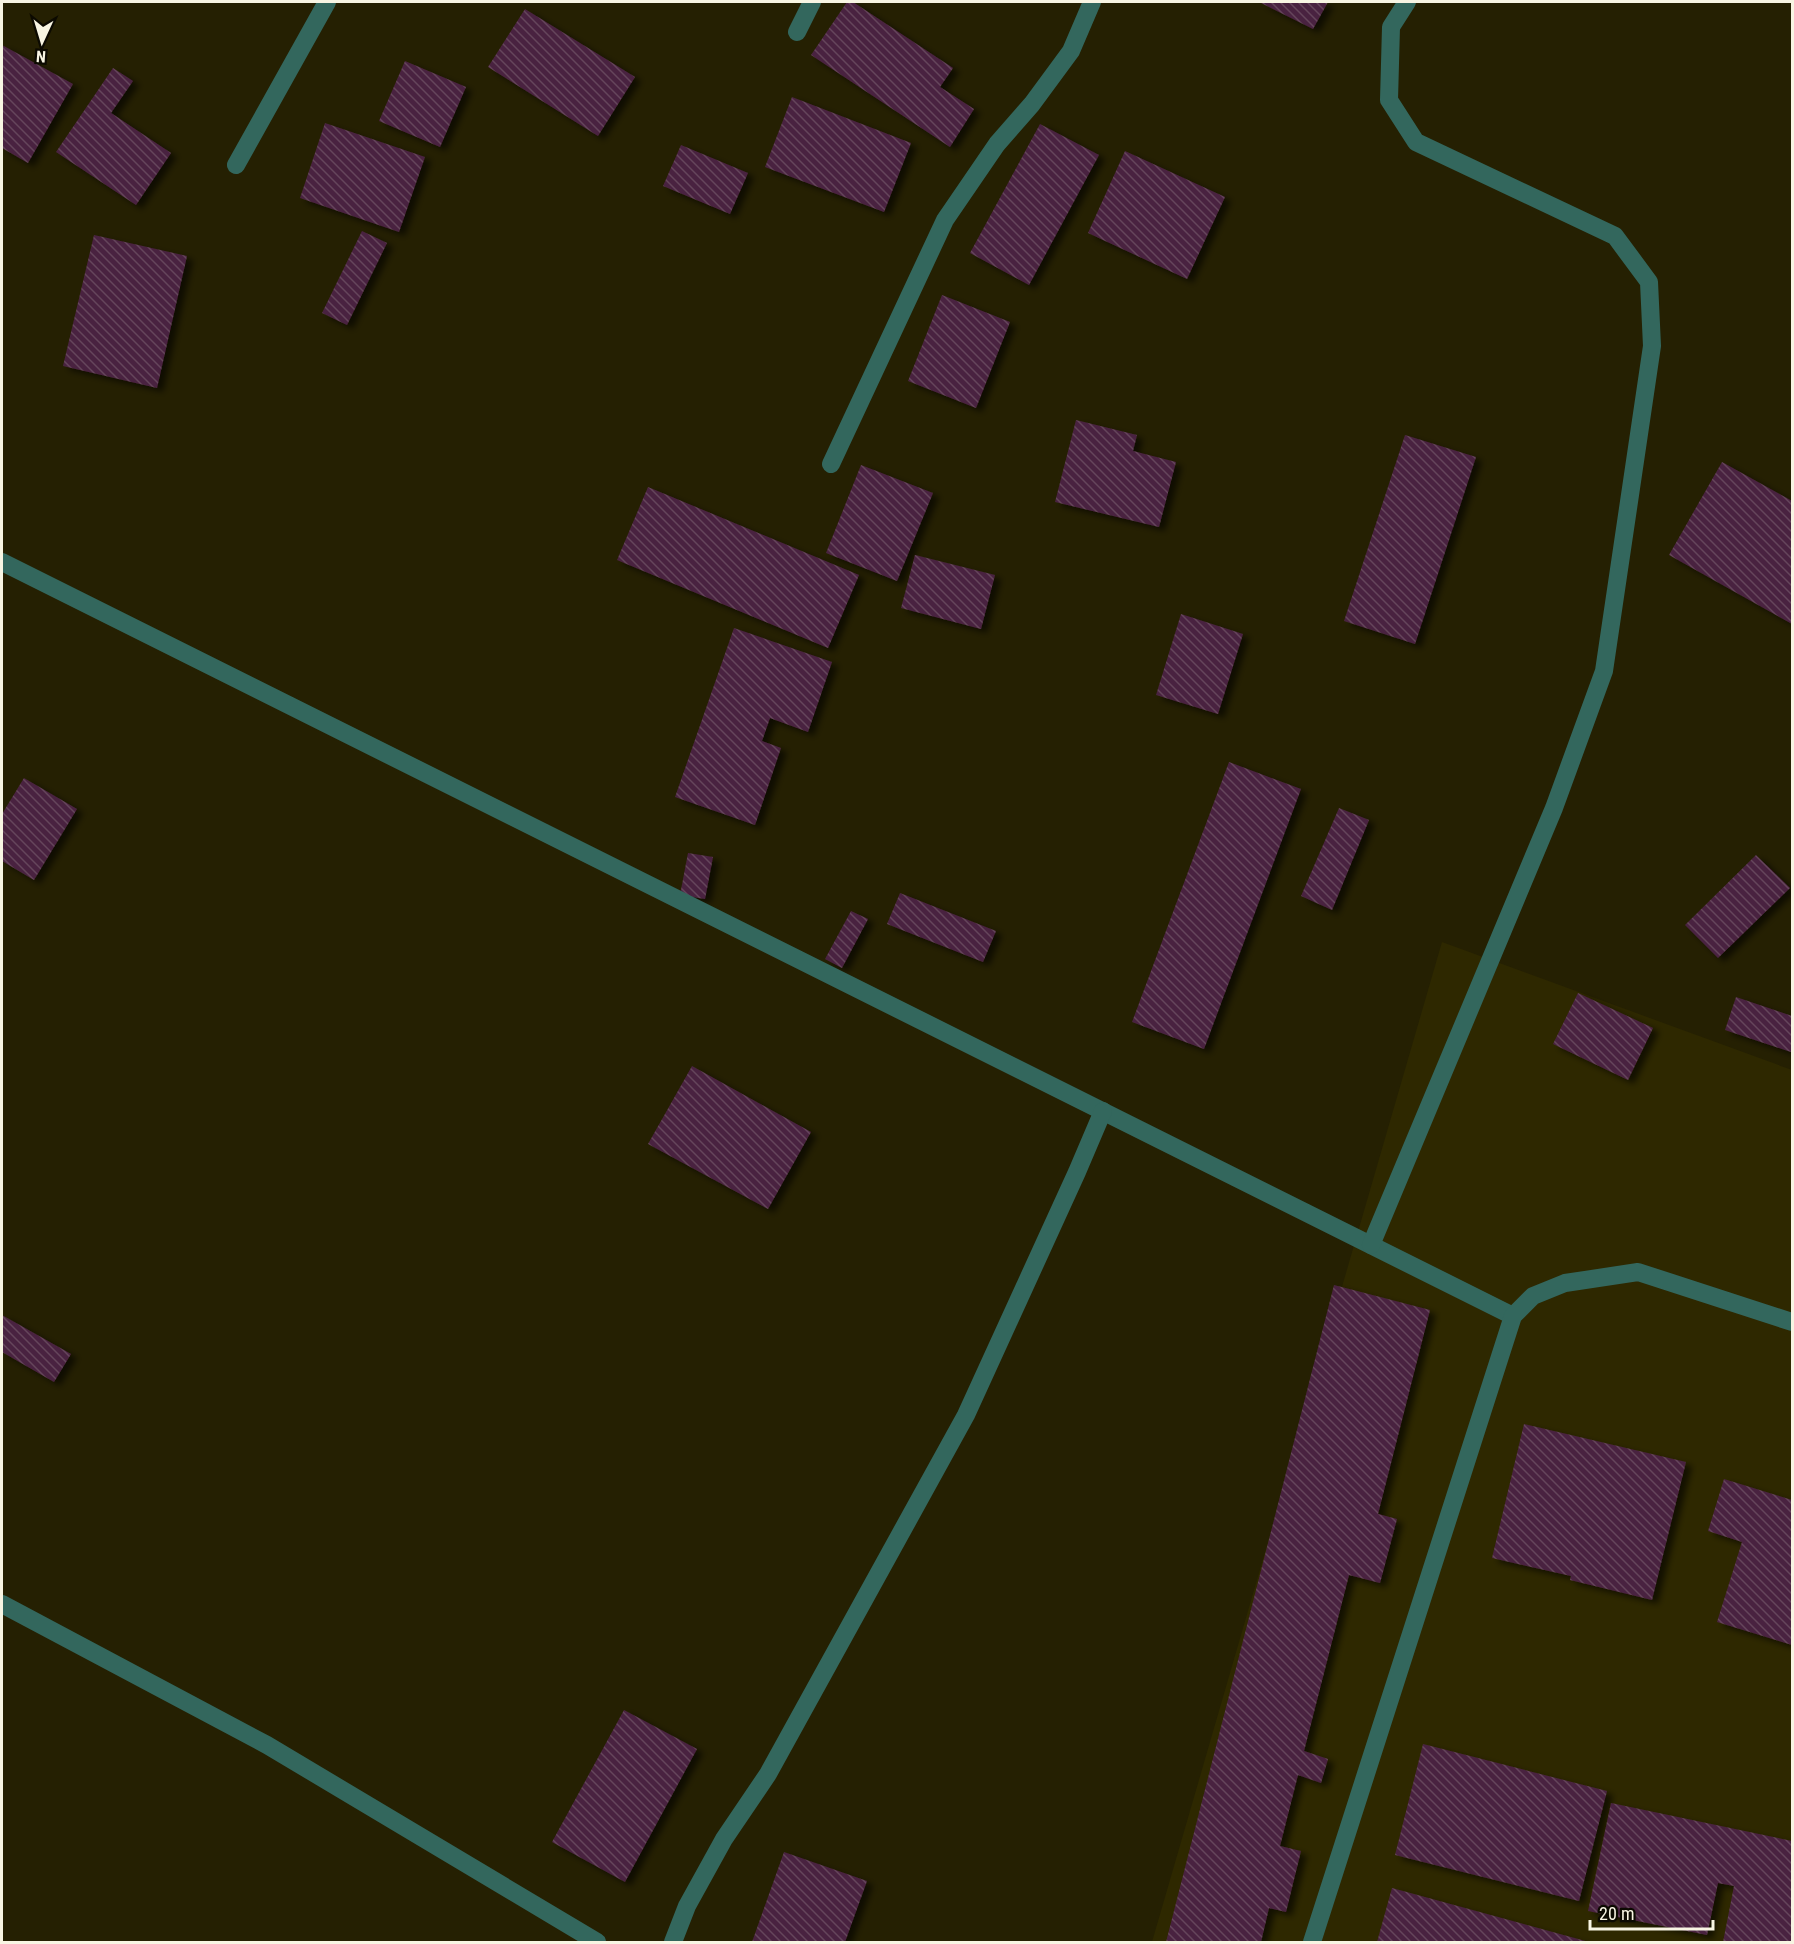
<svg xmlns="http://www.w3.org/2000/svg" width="1794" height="1944" font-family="'Roboto Condensed',sans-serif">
<defs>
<pattern id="building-back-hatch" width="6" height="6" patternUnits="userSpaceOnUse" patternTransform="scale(1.5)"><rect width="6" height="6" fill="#4a2440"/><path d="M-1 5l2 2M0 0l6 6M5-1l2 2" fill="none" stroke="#65445b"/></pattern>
<filter id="shadow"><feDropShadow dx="6" dy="4" stdDeviation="3" flood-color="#0009"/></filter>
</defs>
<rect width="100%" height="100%" fill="#252002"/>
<!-- built -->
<path fill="#2e2800" d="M1442,942l350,128v872h-640z"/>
<!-- building -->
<g fill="url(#building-back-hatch)" filter="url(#shadow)">
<path d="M847,2h6l100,66 -13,19 34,22 -24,38 -139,-92z"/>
<path d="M1259,2h69l-15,27z"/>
<path d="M525,9l110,68 -37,59 -110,-69z"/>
<path d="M2,45l71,39 -45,79 -26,-15z"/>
<path d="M405,61l61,26 -26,60 -61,-26z"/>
<path d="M113,68l20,13 -22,32 60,40 -35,52 -80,-53z"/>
<path d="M792,97l119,46 -27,69 -119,-45z"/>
<path d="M325,123l100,34 -26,75 -99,-34z"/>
<path d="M1040,124l59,31 -70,130 -59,-32z"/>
<path d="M681,145l67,28 -18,41 -67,-28z"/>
<path d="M1125,151l100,46 -38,82 -99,-46z"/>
<path d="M362,231l25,12 -40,82 -25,-12z"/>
<path d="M94,235l93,21 -30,132 -94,-22z"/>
<path d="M942,295l68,27 -34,86 -68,-27z"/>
<path d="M1076,420l61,15 -4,16 43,11 -17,65 -104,-25z"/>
<path d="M1405,435l71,22 -61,187 -71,-23z"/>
<path d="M1722,462l70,39v123l-123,-69z"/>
<path d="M861,465l72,28 -36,88 -71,-28z"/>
<path d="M648,487l211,88 -31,73 -211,-88z"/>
<path d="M915,555l80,20 -14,54 -80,-21z"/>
<path d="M1181,614l62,20 -25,80 -62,-19z"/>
<path d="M734,628l98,34 -24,70 -38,-14 -8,23 19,7 -26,77 -80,-28z"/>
<path d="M1229,762l72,27 -97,260 -72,-27z"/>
<path d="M24,778l53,31 -43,71 -32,-19v-47z"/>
<path d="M1339,808l30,12 -37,90 -31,-14z"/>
<path d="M688,853l25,4 -8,42 -25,-4z"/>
<path d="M1756,855l34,33 -72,70 -33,-33z"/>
<path d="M900,893l96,38 -13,31 -96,-38z"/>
<path d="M851,911l17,8 -26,49 -17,-9z"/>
<path d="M1578,993l75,35 -25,52 -75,-36z"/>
<path d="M1736,997l56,19 -1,36 -66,-22z"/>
<path d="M692,1066l119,66 -43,77 -120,-65z"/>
<path d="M1334,1285l96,25 -52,204 19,5 -17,64 -31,-8 -45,176 24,8 -7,24 -23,-8 -18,71 21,5 -15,61 -17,-4 -8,34h-95z"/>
<path d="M2,1315l69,39 -17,28 -52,-30z"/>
<path d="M1524,1424l162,38 -34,138 -82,-20 1,-4 -79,-18z"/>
<path d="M1724,1479l68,21v145l-75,-23 25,-80 -34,-11z"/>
<path d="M624,1710l73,39 -72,133 -73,-40z"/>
<path d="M1423,1744l184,47 -28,110 -184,-46z"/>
<path d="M1611,1803l181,38v101h-69l11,-56 -16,-3 -11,52 -119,-24z"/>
<path d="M784,1852l83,29 -22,61h-93z"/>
<path d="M1392,1888l197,54h-212z"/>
</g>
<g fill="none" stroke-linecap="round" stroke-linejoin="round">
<!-- street -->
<g stroke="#33675d" stroke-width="18">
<path d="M797,32l15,-30"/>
<path d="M236,165l91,-163"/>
<path d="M831,464l114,-244 52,-76 35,-40 39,-53 21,-49"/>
<path d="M2,562l1511,754"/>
<path d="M1371,1245l183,-437 50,-137 48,-325 -3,-64 -34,-46 -199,-94 -27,-42 2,-73 16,-25"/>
<path d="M2,1604l265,141 330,197"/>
<path d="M673,1942l14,-36 37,-67 44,-65 198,-359 111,-243 26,-61"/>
<path d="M1312,1942l201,-626 20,-20 32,-13 73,-11 154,50"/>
</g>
</g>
<!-- border -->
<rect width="1794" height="1944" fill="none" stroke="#f8f5e3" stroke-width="6"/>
<!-- north arrow -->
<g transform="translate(42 42) rotate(184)" stroke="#0c0a01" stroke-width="4.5" paint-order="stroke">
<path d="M0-4.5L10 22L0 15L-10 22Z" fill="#f8f5e3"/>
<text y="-9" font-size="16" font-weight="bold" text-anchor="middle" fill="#f8f5e3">N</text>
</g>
<!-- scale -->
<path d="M1590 1920v9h123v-9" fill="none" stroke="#f8f5e3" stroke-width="3"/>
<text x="1599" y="1920" font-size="18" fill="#f8f5e3" stroke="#0c0a01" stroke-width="4.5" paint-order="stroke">20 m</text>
</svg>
